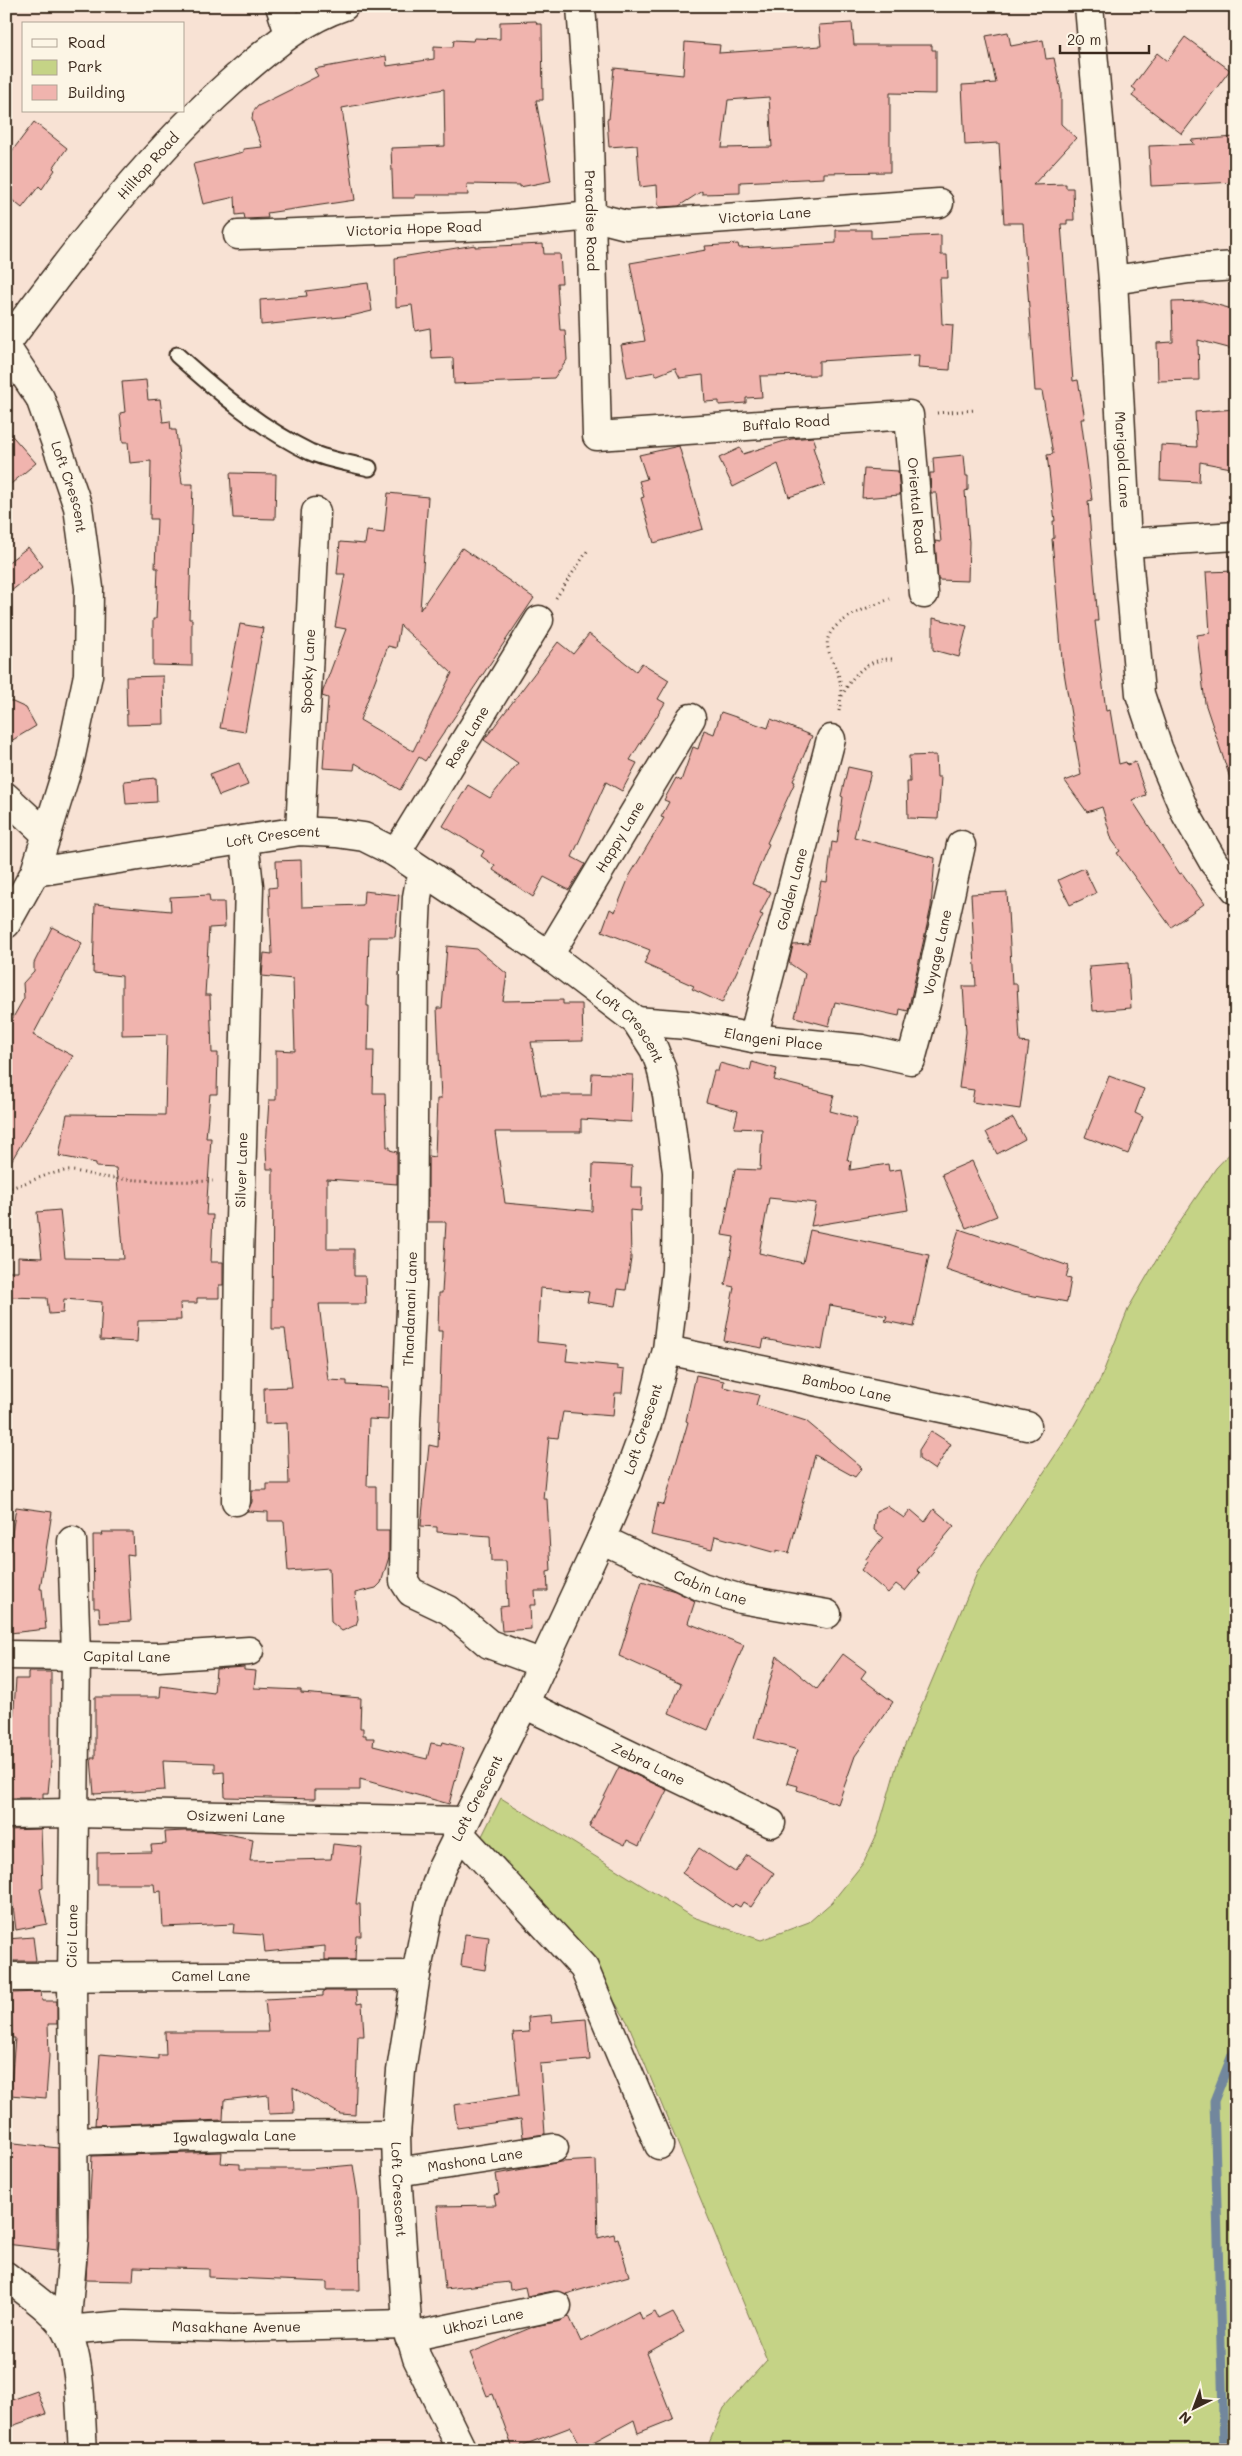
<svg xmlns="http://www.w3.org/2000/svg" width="1242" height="2456" font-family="Mali,sans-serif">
<rect width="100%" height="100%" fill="#f8e2d4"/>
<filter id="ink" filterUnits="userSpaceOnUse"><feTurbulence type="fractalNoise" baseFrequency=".02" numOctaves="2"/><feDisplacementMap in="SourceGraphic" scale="10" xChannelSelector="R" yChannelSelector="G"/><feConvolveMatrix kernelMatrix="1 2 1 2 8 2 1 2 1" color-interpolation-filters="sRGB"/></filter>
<g filter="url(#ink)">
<!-- green -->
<path fill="#c5d386" stroke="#807e52" d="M1236,1147v1303h-530l18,-42 43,-48 -139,-337 -55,-87 -93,-96 21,-42 192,119 68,23 48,-18 23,-20 32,-40 13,-28 20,-70 80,-191 91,-137 32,-56 29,-73 45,-77 42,-62z"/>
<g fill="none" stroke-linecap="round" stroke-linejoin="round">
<!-- stream -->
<path stroke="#72879d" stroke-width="9" d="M1224,2450l-10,-349 22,-56"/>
</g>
<!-- building -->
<g fill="#f0b4ae" stroke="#3b2a1e" fill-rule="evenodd">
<path d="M536,21l1,3h5l1,76h-7l15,81 -31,6v-2l-53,-1 1,11h-53v3h-22l-2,-50 54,-2 -1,-57 -102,19 13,92 -88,13 1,5 -23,1 -1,-5 -8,1 -1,-18 -32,7 -10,-40 50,-12v-3l19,-2 -10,-28 1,-7 5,-6 60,-30 -4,-7 72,-13 1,10 47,-7v-13l19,1 1,-7 19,1 1,-3 26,1v-17z"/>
<path d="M852,23l2,22h78v5h4v44l-46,-1v79l-66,1v5l-84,4v11l-38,1v-3l-23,15 -18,1 -3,-2 -1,-20 -17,2 -3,-42 -28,2 -2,-28h2l5,-51 69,7 2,-33 35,3 -1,8 102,-7 -2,-21zM769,97l3,50 -50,1 6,-48z"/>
<path d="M1008,32l3,14 32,-6 3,19 8,-1 7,33v33l15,14 -43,47 33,-1v4h7l1,32h-7v4h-6l12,157 5,-1 7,39h-4l11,81 -4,1 10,120h-3l11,90 4,-1 9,54 7,-2 1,3 8,-3 11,33 -14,5 48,74 2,-1 22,31 -33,23 -54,-74 3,-2 -8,-11 -10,-33 -15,5 -22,-31 16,-6 -19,-115 -10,-121 2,-1 -1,-17h2l-8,-66 6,-1 -11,-63h-7l-12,-168h-19l-5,-80 -34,2 -3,-60 34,-2 -10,-47z"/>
<path d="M1185,37l45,33 -48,64 -50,-38 4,-6 -4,-3 25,-34 10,8z"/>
<path d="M34,122l33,26 -14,20 2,2 -13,19 -3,-3 -17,22 -16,-13v-36z"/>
<path d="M1236,137v45l-85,4 -2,-40 46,-2 -4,-4z"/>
<path d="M836,230h35v8l70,-3v20h6l1,23h-8l2,46 11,1 -3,45 -32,-2 1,-13 -100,6v14l-59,1 2,21 -16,1v5l-27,2v-4l-14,1 -2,-27 -23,3 -5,-10 -20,8v-4l-28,5 -6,-32 24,-4 -15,-78 76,-13 -1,-4 33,-2 1,4 97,-5z"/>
<path d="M543,244l1,10h16l2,29h-5l3,47h5l2,30 -13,18 -23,1v2l-77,3 -1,-26 -21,1 -2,-31 -15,3 -3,-26 -16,2 -1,-49 80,-13v2z"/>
<path d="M368,283l4,28 -21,5 -90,9 -1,-25 47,-4 -1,-5z"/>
<path d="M1203,301l33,9v40l-38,-10 1,40 -41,1 -1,-38 16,-1 -1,-40z"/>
<path d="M146,380l2,20 12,-1 3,23 7,-1 1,9h5l6,54h11l-4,135h3v47l-39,-1v-46h3l2,-51h-3l2,-49h-7l1,-58 -21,2 -2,-21h-5l-3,-29 5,-1 -3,-30z"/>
<path d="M1236,409v60l-36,-7 -1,20 -39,-2 1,-35 36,2 -2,-35z"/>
<path d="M6,429l30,34 -30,25z"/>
<path d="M813,437l3,8 -3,2 12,38 -36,12 -11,-33 -45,23 -14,-29 21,-10 3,6 48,-15z"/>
<path d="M679,446l24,83 -49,14 -13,-45 3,-1 -5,-16 8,-2 -8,-24z"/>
<path d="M964,455l2,21h2v14l-3,1 4,51 -1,39 -30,-1 -3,-39 6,1 -5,-49h-5l-1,-20h4l-1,-15z"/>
<path d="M864,469l34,2 2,24 -38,3z"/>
<path d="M230,473l46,1 -1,45 -42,-1z"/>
<path d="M388,493l40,4 -8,113 42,-62 72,50 -109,163 -6,-4 -19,33 -45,-27 -1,7 -31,-2 5,-70 -6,-2 1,-5 23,-62 -11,-2 10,-53h-8l3,-32 25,2 2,-13 17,2zM400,625l52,48 -39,78 -53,-31 28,-74 8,2z"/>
<path d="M28,547l15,19 -37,29v-31z"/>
<path d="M1236,571v210h-5l-26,-78 -8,-68 13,-2 -4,-61z"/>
<path d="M933,618l34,8 -8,31 -26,-7z"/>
<path d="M240,624l23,4 -18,104 -25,-4z"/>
<path d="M589,634l47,37 6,-8 27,17 -11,19 7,4 -35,57 7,3 -15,28 -16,-9 -34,75 13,7 -16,26 -25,-13 -11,20 -40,-27 2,-4 -14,-10 3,-5 -41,-25 25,-41 22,13 28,-35 -34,-23 74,-98 15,12z"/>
<path d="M163,676l1,48 -37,1 -1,-48z"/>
<path d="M6,699l20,9 10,18 -30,18z"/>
<path d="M721,712l47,16 3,-9 41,17 -19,45 2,1 -28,61 2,1 -17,40 19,8 -11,22 3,1 -41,88 -30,-14 2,-3 -50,-22 6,-14 -48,-19 8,-22 5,3 15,-37 34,-57 -3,-1 8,-15 -5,-2 12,-22 5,3 12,-34 5,2 6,-19 10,4z"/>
<path d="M936,755l1,22h4l-3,42 -30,-1 -1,-36h3l-1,-26z"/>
<path d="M239,763l9,22 -29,11 -9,-22z"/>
<path d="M848,767l23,5 -17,65 81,21 -4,49 -23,104 -8,-2 -1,7 -64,-14 -6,24 -34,-9 10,-43 -16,-11 4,-18 16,-1 12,-63 6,1 5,-40 5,1 6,-46 -2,-1z"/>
<path d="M156,778l1,24 -31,2 -2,-23z"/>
<path d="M301,860l1,47 61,-2 1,-14 35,4 -4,42h-26l-2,69h2l-1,45h6l-1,42h12l2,54h3v3l7,2v32l-70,-5v70h27v27h11l1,28h-47l9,76 19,1v4l42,2 -1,33 -19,-1 -2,67h9v45h13v26l-8,26 -5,5 -21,5 3,26 -2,6 -14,6 -11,-9 -2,-54 -41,3 -4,-50h-16v-9l-21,-1 5,-9v-12h15v-6h22l-2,-61 -22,1 -1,-36 28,-1 -7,-58h-13l1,-160h-6l-1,-22 3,-47h7v-50l19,1 -2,-72 -31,-3 2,-23 8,1 -3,-66 8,-1 -1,-26z"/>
<path d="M1084,868l12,25 -26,12 -12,-25z"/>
<path d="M1007,892l5,92h5l3,58 9,1 -9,66 -48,-7 2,-12 -15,-2 7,-56 -3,-46h13l-5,-92z"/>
<path d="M209,895l1,7h14l1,25 -16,1 -4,67h5l2,58h6l-1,41h-7l-4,44h5l-5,77h7l-2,47h12v23h-4v13h-22v5h-17l1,17 -43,1 -1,21 -37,-2 2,-38 -38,-3 -1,14 -14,1 -2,-16 -41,-1v-26h12v-14l24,1 -5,-46 23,-2 5,48 59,1 -8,-91 -20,-1v-4l-37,-7 8,-42 98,1 2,-81 -45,1v-59l-29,-3 2,-69 76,7 -1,-14z"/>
<path d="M52,927l30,16 -49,92 40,21 -67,114v-140l18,-32 -1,-15 11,-12v-8z"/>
<path d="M447,946l30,3 30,25 -4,27 60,-1v4h19l1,37 -52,1 10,53h50l1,-22 41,2 -2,47 -50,-3v13h-86l10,71 87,8 1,-47 39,2 -1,21h11l-1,24 -11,-1 1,49 -5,31 -8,-1 -3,17 -28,-4 2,-10 -49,-4 -3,54 31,3 -2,16 51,5v3l7,1 -2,23h-7l-2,23 -50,-4 -5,26 -9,-1 -6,62h4l4,72 -4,1 1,19h-13l1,14h-6l1,24 -29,2 -2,-24 8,-1 -2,-45h-15l-1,-25 -53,-4v-5l-16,-1 8,-81 9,2 4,-116h-4l1,-38h3l4,-71h-18v-66l7,1 2,-58h4l-4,-91h5z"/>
<path d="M1128,963l3,45 -38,3 -4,-45z"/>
<path d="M752,1062l25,7 -3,11 60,15 -4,16 27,7 -10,42 4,1 -1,9 38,-6 1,7 12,-2 7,41 -97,16 5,-23 -47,-5 -10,55 44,10 7,-33 119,25 -15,72 -29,-6 2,-5 -57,-11 -8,45 -58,-11 -2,9 -38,-7 10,-54 -9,-2 9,-48 -12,-2 13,-66 25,1 2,-41 -28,-1 4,-17 -32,-9 8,-31h4l2,-8 30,8z"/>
<path d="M1109,1076l35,13 -9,24 8,4 -15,37 -43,-17z"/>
<path d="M1013,1118l12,21 -28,15 -11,-22z"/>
<path d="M972,1161l25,55 -31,12 -24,-54z"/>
<path d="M959,1229l110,37 -3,12 5,1 -4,23 -55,-10 -66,-22z"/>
<path d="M696,1375l28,6 -1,6 36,8 -3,10 50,16 56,47 -7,9 -40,-22 -26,98 -13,-3v3l-61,-17 -3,13 -61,-14 7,-32 6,2 24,-83 -2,-1z"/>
<path d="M931,1431l20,13 -16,26 -16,-11v-9z"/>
<path d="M887,1506l17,12 7,-8 14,12 9,-13 20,17 -37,44 3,3 -15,18 -9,-7 -8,9 -27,-23 6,-8 -2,-2 18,-23 -9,-7 2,-19z"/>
<path d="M16,1507l36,5 -12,77h2l4,40 -36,4 -4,-59z"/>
<path d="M102,1532h31l1,23 -7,-1 4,67 -31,2 -1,-15h-5l-1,-73h10z"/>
<path d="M642,1581l33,10 20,10 -7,22 56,22 -36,85 -39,-17 12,-29 -62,-28z"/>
<path d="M843,1654l23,17 -5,7 32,24 -38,54 -17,48 -41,-14 1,-4 -11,-3 11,-33 -44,-12 23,-82 40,33z"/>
<path d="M244,1667v3l12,1 -2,17 47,2v3l60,5 -1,30h3v7h3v3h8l-1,8 54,13 4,-16 11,2 1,-3 21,6 -15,56 -89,-25v11h-45v9l-90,-2 -1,-25 -9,1v-10l-52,-2 2,29 -71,4 -3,-36h4v-61h65l1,-11 53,7 2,-24z"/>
<path d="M28,1672h23v89l-3,32h-5v5h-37v-30h4l6,-89h12z"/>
<path d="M619,1767l48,23 -28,56 -12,-6 -2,5 -36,-18z"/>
<path d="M41,1829l2,59 -3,1 7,35 -31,6 -5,-40h-4l-1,-60z"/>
<path d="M184,1831h27l42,8 -3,22 81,-2 2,-15 29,3 -6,57h4l1,32h-5l-1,24h-30v-14l-60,6 -2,-17 -30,-2 1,-9 -71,3 -2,-36 -6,1 -1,-8h-57v-31l55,-1 -1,-7 15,-1 -1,-12z"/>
<path d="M699,1848l36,24 12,-17 27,18 -23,34 -8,-5 -3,5 -5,-3 -3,3 -50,-34z"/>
<path d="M465,1934l24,3 -4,33 -24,-4z"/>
<path d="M33,1937l3,24h-27l-2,-22z"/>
<path d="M326,1991h30l1,13 5,-1 2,33h-6l-3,79 -15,-1 -47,-27 1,26 -25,1 -1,-19 -44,5 -1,20 -128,5 5,-71 58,5v-4h8l-1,-23h103l-3,-33 58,-3v-4z"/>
<path d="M41,1992l1,9h15v23h-9l1,32 -3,42 -36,-3 5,-57h-3l-1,-45z"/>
<path d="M551,2015l1,7 34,-3 4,41 -50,4 5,70 -22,3 -2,-18 -64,9 -3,-23 65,-10 -6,-62 16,-1 -1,-15z"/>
<path d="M6,2142l52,6 -1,102 -51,-6z"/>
<path d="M222,2152l-1,11 19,1v5h69l44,-4 5,32 2,93h-33v-8l-118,-5v-8l-75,-2 -1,14 -47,-1 6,-124z"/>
<path d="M596,2160l2,78 16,-4 1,5 3,-1 11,38 -63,18 -12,-3 -27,5 -2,-9 -15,3 -1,-8 -64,7 -8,-83 59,-1 -2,-10 5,-1 -3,-20 65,-12z"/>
<path d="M639,2311l3,8 13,-7 4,8 14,-7 11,19 -37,21 26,66 -35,14 -4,-13 -52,28 -11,-21 -58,22 -20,-55 -6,2 -17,-43 65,-27 26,-5 8,-5 12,26z"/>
<path d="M37,2391l9,23 -40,14v-26z"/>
</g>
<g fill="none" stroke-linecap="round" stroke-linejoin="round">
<!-- service casing -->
<g stroke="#3b2a1e" stroke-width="19">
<path id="service" d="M177,355c40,36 83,73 133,97 18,8 39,11 59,16"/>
</g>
<!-- minor casing -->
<g stroke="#3b2a1e" stroke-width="31">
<g id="minor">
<path d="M280,6l9,27"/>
<path id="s1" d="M581,6l7,99 9,331 312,-21 15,179"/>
<path id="s2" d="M1089,6l24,274 14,263 13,151 18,54 28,66 28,49 22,27"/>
<path id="s3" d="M238,235l252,-9 101,-10 35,9 313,-22"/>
<path d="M1113,280l76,-11 47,-3"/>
<path id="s4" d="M6,344c73,-98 147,-196 240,-275 31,-26 59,-50 98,-63"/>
<path id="s5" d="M6,347l34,51 18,51 20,58 11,81 -1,87 -18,85 -35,112 -29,52"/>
<path d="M1127,543l109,-7"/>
<path d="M6,797l41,38"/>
<path id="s6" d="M300,831l16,-319"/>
<path id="s7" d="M396,853l143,-233"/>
<path id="s8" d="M35,872l265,-41 36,2 28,4 32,16 153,102 87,66 18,28 7,18 6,28 10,77 -1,98 -9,80 -20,74 -21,57 -25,58 -77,165 -82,164 -12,35 -14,72 -15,96 -5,64 1,37 10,152 10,34 45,92"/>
<path d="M426,873l-7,13 -2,11 -3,64 -2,324 -6,138 -2,158 7,11 38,18 40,34 54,20"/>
<path id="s9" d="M549,955l142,-237"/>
<path id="s10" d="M636,1021l51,4 66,13 109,11 49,11 15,-56 35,-159"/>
<path id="s11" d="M753,1038l78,-299"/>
<path id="s12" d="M667,1350l360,76"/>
<path id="s13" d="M236,1501l3,-243 10,-372 -5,-46"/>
<path id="s14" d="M601,1539l101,48 39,12 86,15"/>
<path id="s15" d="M72,1541l4,113 -4,325 2,259 -8,92 59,-5 109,3 173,-4"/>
<path id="s16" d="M6,1655l152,2 91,-6"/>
<path id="s17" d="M524,1704l247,119"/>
<path id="s18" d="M6,1814l68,-1 391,8"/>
<path d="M459,1833l125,135 75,177"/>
<path id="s19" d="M6,1977l410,-2"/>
<path id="s20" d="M74,2141l147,-5 175,-1"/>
<path id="s21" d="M397,2172l157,-24"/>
<path d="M6,2276c18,15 50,35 60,55 16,29 14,85 17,119"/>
<path id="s22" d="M409,2337l148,-31"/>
</g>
</g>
<!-- path -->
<g stroke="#3b2a1e" stroke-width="3" stroke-dasharray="1 4" stroke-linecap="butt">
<path d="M937,413l38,-3"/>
<path d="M556,598l32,-48"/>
<path d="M842,696c9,-20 26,-38 50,-37"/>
<path d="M839,711c2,-11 3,-23 0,-34 -8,-25 -24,-37 5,-57 13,-9 31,-15 46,-21"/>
<path d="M6,1189c20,-5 38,-15 59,-18 13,-1 24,4 37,6 36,4 75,5 111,4"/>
</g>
<!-- service -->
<use href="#service" stroke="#fcf5e5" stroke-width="15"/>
<!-- minor -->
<use href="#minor" stroke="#fcf5e5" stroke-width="28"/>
</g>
</g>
<g text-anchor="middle" stroke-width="5" stroke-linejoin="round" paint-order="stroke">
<!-- street labels -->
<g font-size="14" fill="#3b2a1e" stroke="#fcf5e5">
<text dy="5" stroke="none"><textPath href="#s4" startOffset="228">Hilltop Road</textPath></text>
<text dy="5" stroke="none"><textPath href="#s3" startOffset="529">Victoria Lane</textPath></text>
<text dy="5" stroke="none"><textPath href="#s1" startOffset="215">Paradise Road</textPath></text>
<text dy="5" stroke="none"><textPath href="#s3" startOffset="176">Victoria Hope Road</textPath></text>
<text dy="5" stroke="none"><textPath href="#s1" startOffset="620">Buffalo Road</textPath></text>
<text dy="5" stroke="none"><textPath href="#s2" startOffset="455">Marigold Lane</textPath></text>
<text dy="5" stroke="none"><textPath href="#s5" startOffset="155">Loft Crescent</textPath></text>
<text dy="5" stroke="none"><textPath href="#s1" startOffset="834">Oriental Road</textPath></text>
<text dy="5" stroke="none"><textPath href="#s6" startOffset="160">Spooky Lane</textPath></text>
<text dy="5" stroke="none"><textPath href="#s7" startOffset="136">Rose Lane</textPath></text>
<text dy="5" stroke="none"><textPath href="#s9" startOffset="138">Happy Lane</textPath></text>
<text dy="5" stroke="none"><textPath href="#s8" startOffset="241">Loft Crescent</textPath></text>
<text dy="5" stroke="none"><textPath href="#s11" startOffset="154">Golden Lane</textPath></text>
<text dy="5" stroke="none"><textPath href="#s10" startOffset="389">Voyage Lane</textPath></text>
<text dy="5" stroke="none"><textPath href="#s8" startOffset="661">Loft Crescent</textPath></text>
<text dy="5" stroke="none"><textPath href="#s10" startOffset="139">Elangeni Place</textPath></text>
<text dy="5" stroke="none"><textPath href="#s13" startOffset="331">Silver Lane</textPath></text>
<text transform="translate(410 1309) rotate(-88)" y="5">Thandanani Lane</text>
<text dy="5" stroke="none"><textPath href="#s12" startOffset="184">Bamboo Lane</textPath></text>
<text transform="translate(643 1429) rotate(-72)" y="5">Loft Crescent</text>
<text dy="5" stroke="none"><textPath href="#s14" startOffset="120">Cabin Lane</textPath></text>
<text dy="5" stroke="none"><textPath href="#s16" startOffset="121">Capital Lane</textPath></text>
<text dy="5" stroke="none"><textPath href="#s17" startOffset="138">Zebra Lane</textPath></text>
<text transform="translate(477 1798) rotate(-63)" y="5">Loft Crescent</text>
<text dy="5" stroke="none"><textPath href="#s18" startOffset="230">Osizweni Lane</textPath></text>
<text transform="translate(72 1936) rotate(-89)" y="5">Cici Lane</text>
<text dy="5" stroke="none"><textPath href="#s19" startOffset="205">Camel Lane</textPath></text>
<text dy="5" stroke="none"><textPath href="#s20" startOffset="161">Igwalagwala Lane</textPath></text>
<text dy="5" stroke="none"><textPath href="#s21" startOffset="79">Mashona Lane</textPath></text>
<text dy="5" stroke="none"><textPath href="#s8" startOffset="1891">Loft Crescent</textPath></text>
<text dy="5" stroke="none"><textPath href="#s22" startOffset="76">Ukhozi Lane</textPath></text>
<text dy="5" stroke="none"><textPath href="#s15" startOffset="960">Masakhane Avenue</textPath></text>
</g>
</g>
<!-- margin -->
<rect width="1242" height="2456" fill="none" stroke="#fcf5e5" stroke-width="25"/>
<rect x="12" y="12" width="1217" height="2431" fill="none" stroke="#3b2a1e" stroke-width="2" filter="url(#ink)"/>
<!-- legend -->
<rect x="22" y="22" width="162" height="90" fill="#fcf5e5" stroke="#afa495"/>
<rect x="32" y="39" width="25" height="8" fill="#fcf5e5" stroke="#afa495"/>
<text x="68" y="48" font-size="15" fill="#3b2a1e">Road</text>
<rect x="32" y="60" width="25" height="15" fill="#c5d386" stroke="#afa495"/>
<text x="68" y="72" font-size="15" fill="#3b2a1e">Park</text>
<rect x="32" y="85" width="25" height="15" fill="#f0b4ae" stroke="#afa495"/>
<text x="68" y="98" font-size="15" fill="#3b2a1e">Building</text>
<!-- north arrow -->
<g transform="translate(1194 2408) rotate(222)" stroke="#fcf5e5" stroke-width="4" paint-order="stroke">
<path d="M0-4L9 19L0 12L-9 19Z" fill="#3b2a1e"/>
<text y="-8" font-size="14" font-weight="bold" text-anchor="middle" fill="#3b2a1e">N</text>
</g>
<!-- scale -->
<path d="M1060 45v8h89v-8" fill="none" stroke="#3b2a1e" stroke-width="2.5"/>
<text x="1067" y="45" font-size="15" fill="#3b2a1e" stroke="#fcf5e5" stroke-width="4" paint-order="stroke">20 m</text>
</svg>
